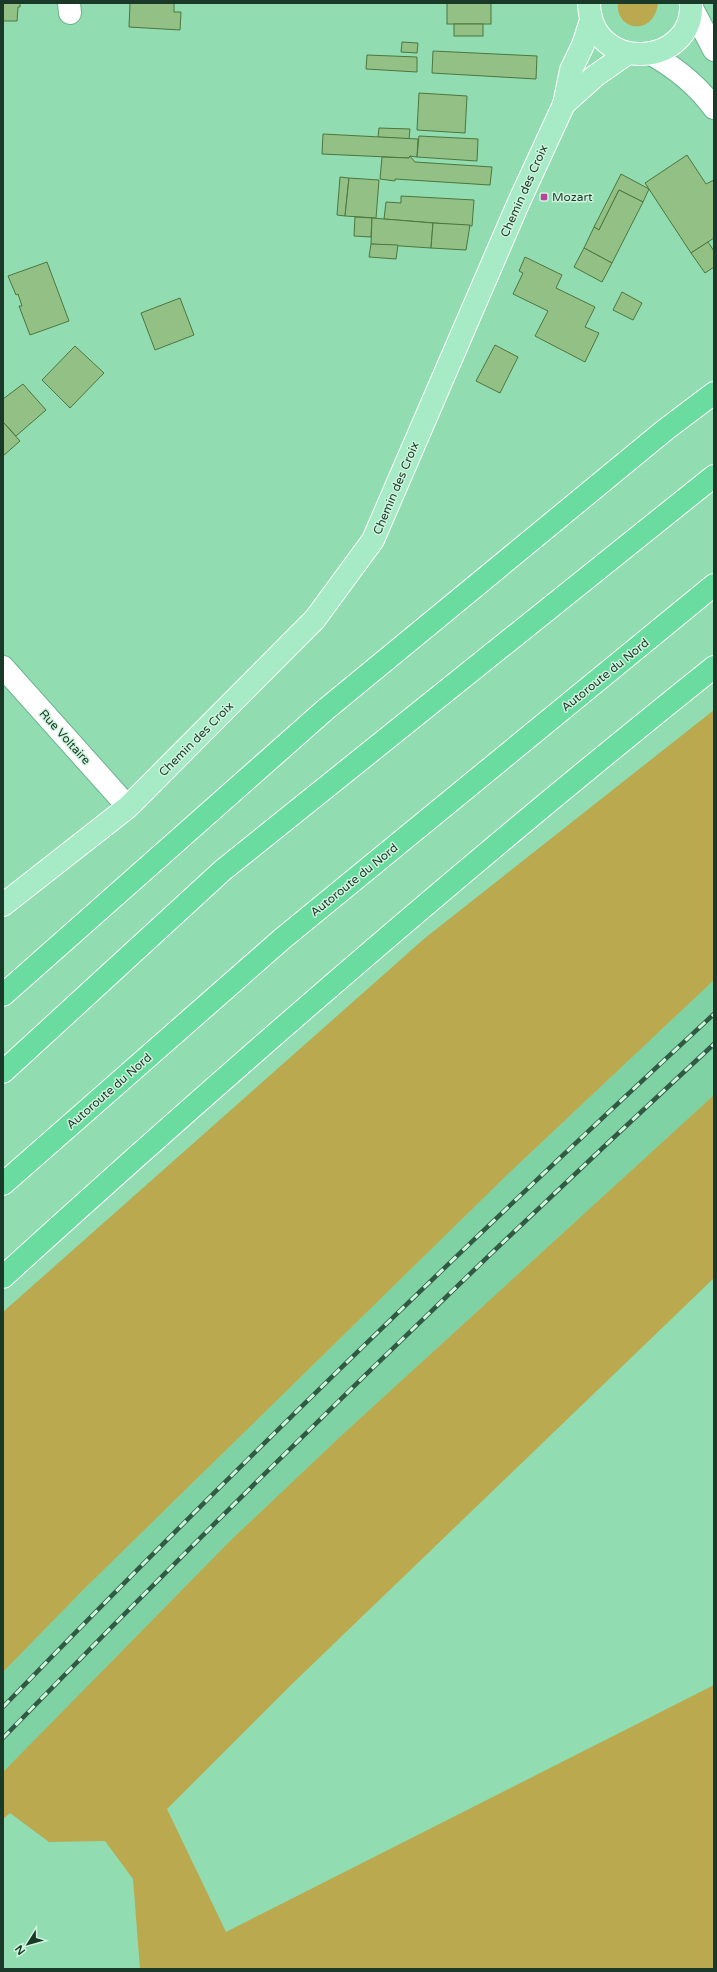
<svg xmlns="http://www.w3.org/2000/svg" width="717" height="1972" font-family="'Varela Round',sans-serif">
<rect width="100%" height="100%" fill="#91dcb1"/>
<!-- built -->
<path fill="#7ed2a3" d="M714,980v115l-372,340 -111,105 -228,232v-100l79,-81 426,-417z"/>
<!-- green -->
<g fill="#baa94f">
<path d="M618,3h40c-4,34 -43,28 -40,0z"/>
<path d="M714,710v270l-206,194 -426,417 -79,81v-360l422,-374z"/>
<path d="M714,1095v183l-422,406 -125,125 59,123 488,-247v284h-574l-7,-90 -28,-38 -56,1 -39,-29 -7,6v-47l228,-232 111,-105z"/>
</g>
<!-- building -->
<g fill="#93c185" stroke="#4c763e">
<path d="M3,3h17v4h-2l-1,14h-14z"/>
<path d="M130,3h44v9h7l-1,18 -51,-3z"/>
<rect x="447" y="3" width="44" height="21"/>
<rect x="454" y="24" width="29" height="12"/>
<path d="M402,42l16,1 -1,10 -16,-1z"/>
<path d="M433,51l104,5 -1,23 -104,-6z"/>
<path d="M367,55l50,2v15l-51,-3z"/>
<path d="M419,93l48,3 -2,37 -48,-3z"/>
<path d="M379,128l31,1 -1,10 -31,-2z"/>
<path d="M323,134l95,5 -1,18 -7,-1 -1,2 -87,-4z"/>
<path d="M419,136l59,3 -1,22 -60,-4z"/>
<path d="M687,155l19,29 8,-4v58l-23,15 -46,-70z"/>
<path d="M410,156l5,6 77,5 -2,18 -95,-6v2l-15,-2 2,-22 27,1z"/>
<path d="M621,174l28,15 -6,13 -24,-12 -20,40 -5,-3z"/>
<path d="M340,177l9,1 -4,38 -8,-1z"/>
<path d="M349,178l30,2 -3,38 -31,-2z"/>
<path d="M619,190l24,12 -31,61 -28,-15 10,-21 5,3z"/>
<path d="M401,196l73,4 -2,26 -88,-7 2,-17 15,1z"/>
<path d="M355,217l17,1 -1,19 -17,-1z"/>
<path d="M372,218l61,5 -2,25 -60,-4z"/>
<path d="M433,223l37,2 -4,25 -35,-2z"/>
<path d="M708,242l6,9v16l-9,6 -14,-20z"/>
<path d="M371,244l27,1 -2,14 -27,-2z"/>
<path d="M584,248l28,15 -10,19 -28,-15z"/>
<path d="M525,257l37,18 -6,13 39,19 -10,20 14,6 -14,29 -50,-26 13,-25 -35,-17 10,-21 -4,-2z"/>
<path d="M47,262l22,59 -39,14 -11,-29h3l-4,-12 -2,1 -8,-19z"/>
<path d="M622,292l20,11 -9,17 -20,-10z"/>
<path d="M180,298l14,37 -39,15 -14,-37z"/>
<path d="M495,345l23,12 -18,36 -24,-12z"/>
<path d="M75,346l29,27 -34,35 -28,-28z"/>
<path d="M23,384l23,26 -30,26 -13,-14v-23z"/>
<path d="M3,422l17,19 -17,15z"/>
</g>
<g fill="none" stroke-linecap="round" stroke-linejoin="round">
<!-- minor casing -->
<g stroke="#6bb58b" stroke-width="24">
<g id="minor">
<path d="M69,3l1,10"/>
<path d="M691,6l23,44"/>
<path d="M651,54c25,14 46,31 63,54"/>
<path d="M3,667l125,140"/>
</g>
</g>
<!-- major casing -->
<g stroke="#fff" stroke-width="24">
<g id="major">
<path d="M589,3c2,72 106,64 102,0"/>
<path d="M564,104l31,-28 33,-23"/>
<path d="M3,905l125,-98 187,-188 58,-79 145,-336 46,-100 7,-34 12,-25 8,-25"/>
</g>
</g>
<!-- highway casing -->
<g stroke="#fff" stroke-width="24">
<g id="highway">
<path d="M3,995l322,-285 340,-280 49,-37"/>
<path d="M3,1072l220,-202 491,-394"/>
<path d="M3,1184l279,-245 432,-354"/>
<path d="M3,1277c231,-210 467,-415 711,-610"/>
</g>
</g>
<!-- minor -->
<use href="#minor" stroke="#fff" stroke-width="22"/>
<!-- major -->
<use href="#major" stroke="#a6eac6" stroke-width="22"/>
<!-- highway -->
<use href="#highway" stroke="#6adca0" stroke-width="22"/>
<!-- rail casing -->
<g stroke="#315943" stroke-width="4.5">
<g id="rail">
<path d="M3,1707c230,-238 468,-468 711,-693"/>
<path d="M3,1738c231,-238 468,-469 711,-694"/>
</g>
</g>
<!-- rail -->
<use href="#rail" stroke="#cff4dd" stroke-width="3" stroke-dasharray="9" stroke-linecap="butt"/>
</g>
<!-- markers -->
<rect fill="#b8449c" stroke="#cff4dd" stroke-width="1.5" x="540" y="193" width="8" height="8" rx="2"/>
<g text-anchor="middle" stroke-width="3" stroke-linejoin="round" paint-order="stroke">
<!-- street labels -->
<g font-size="12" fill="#1a3929" stroke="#cff4dd">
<text transform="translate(524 191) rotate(-66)" y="4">Chemin des Croix</text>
<text transform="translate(396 488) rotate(-67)" y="4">Chemin des Croix</text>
<text transform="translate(605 675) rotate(-39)" y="4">Autoroute du Nord</text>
<text transform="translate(65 737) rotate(48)" y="4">Rue Voltaire</text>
<text transform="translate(196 739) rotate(-45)" y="4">Chemin des Croix</text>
<text transform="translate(354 880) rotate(-39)" y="4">Autoroute du Nord</text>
<text transform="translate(109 1091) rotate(-41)" y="4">Autoroute du Nord</text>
</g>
<!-- poi labels -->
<g font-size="12" fill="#1a3929" stroke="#cff4dd" text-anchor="start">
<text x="552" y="201">Mozart</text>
</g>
</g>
<!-- border -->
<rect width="717" height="1972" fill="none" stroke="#1a3929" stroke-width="8"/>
<!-- north arrow -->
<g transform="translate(28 1944) rotate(233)" stroke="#cff4dd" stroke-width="3" paint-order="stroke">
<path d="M0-3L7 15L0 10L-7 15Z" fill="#1a3929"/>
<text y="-6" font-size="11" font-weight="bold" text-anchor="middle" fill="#1a3929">N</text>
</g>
</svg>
